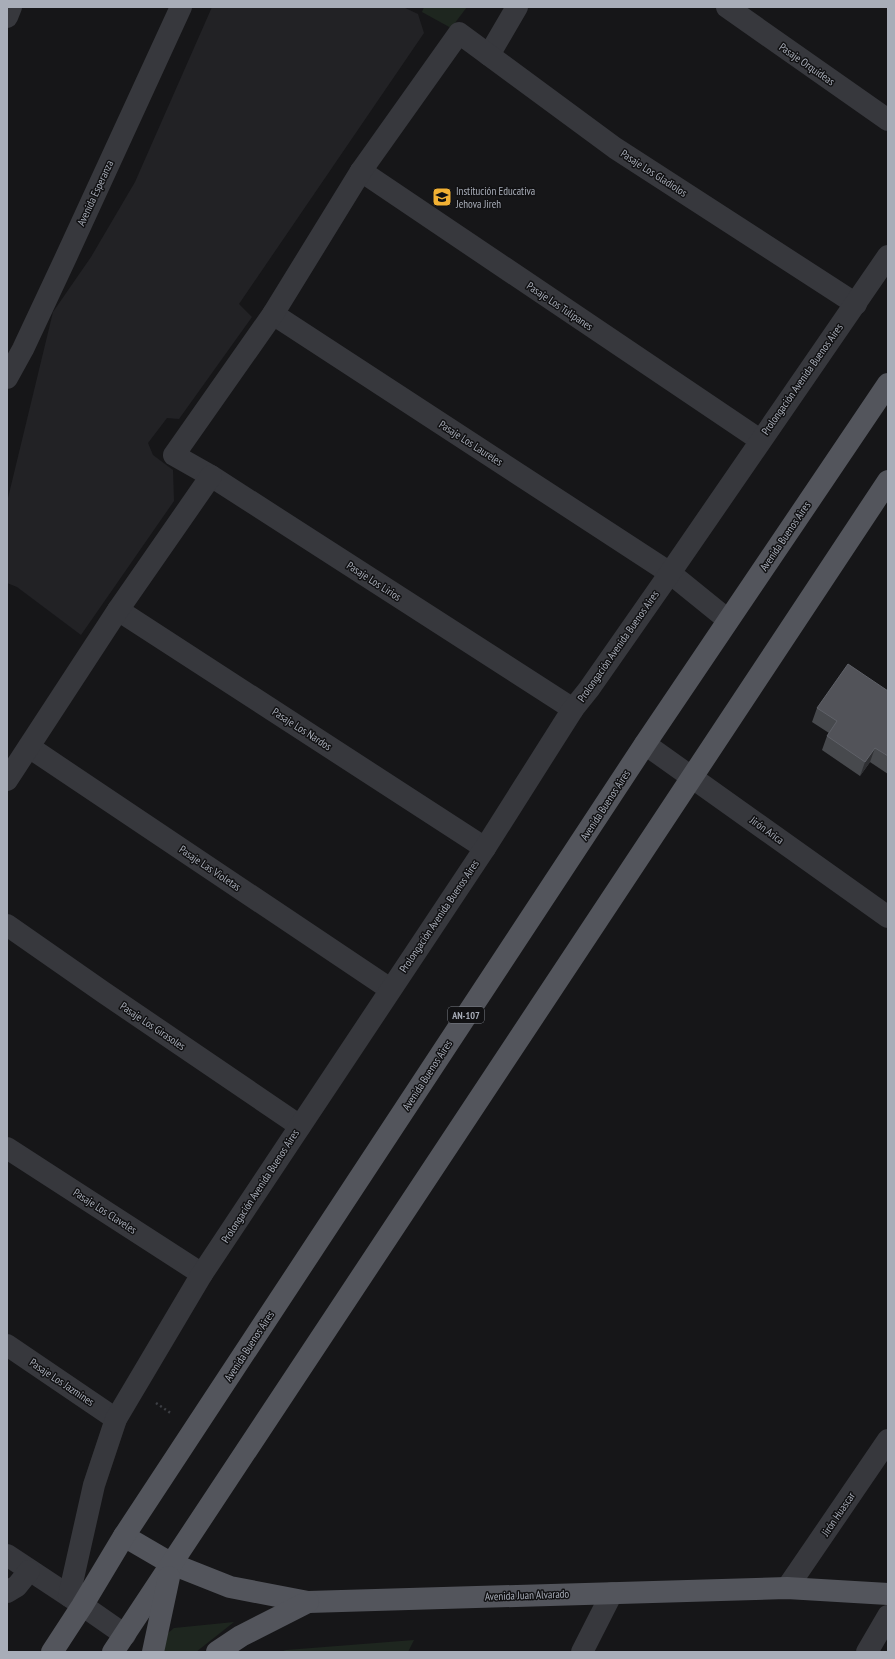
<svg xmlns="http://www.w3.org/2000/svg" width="895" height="1659" font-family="'PT Sans Narrow',sans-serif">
<rect width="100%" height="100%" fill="#161618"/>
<!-- built -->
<path fill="#222225" d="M212,7h191l15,7 6,19 -185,271 13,13 -73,102 -12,-1 -19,25 5,12 20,15 1,31 -93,134 -64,-48 -10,-4v-81l46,-190 38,-55 44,-75z"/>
<!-- green -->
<g fill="#1e261f">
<path d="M424,7h43l-16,21 -29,-16z"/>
<path d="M234,1622l-38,30h-33l4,-18 7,-6z"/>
<path d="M414,1640l-6,12h-128l6,-2z"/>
</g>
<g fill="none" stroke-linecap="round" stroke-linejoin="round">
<!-- path -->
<path stroke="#3d3f44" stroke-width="2.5" stroke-dasharray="2 3" stroke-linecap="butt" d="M156,1403l16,11"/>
<!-- minor -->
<g stroke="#37383d" stroke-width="22">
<path d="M727,7l161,113"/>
<path d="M7,17l4,-10"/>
<path d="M489,55l28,-48"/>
<path d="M361,171l399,269"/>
<path d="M273,314l397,259 58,47"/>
<path d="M7,378l16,-29 44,-94 114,-248"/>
<path d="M118,610l367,238"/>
<path d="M573,709l-362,-233 -37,-21 99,-141 88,-143 98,-138 156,115 241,156"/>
<path d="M645,744l243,173"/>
<path d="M29,747l361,242"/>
<path d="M7,780l111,-170 93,-134"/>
<path d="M7,925l96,67 197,134"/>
<path d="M7,1148l195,126"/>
<path d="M7,1345l109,74"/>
<path d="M7,1555l62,41"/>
<path d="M787,1588l101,-148"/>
<path d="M7,1592l10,-6 12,-15"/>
<path d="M125,1635l-56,-39 25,-111 22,-66 86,-145 283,-426 88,-139 16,-20 81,-116 218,-317"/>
<path d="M582,1652l30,-59"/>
<path d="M867,1652l21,-36"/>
</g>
<!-- major -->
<g stroke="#53555c" stroke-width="22">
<path d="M124,1536l48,28 58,23 78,15 479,-14 101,6"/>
<path d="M52,1652l30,-46 42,-70 521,-792 243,-360"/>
<path d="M113,1652l775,-1171"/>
<path d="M153,1652l16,-75"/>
<path d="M217,1652l24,-16 67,-34"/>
</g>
</g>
<!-- wall -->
<path fill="#47494d" d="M888,691v83l-18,-12 -10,14 -38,-26 5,-14 2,-3 -17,-11 5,-14z"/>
<!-- shaded-wall -->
<path fill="#2f3033" d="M875,748l-5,14 -10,14 5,-14z"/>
<!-- building -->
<path fill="#525359" stroke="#5f6168" d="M848,664l40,27v65l-13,-8 -10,14 -38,-26 10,-15 -20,-13z"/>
<!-- icons -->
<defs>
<g id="school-square" transform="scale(1)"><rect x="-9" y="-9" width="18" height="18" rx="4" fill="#f2b134" stroke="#111113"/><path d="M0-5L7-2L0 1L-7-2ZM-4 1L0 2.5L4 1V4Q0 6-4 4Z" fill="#111"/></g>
</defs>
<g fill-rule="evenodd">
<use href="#school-square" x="442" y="197"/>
</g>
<g text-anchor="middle" stroke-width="3" stroke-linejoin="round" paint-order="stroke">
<!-- shield labels -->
<rect fill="#111113" stroke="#7b7e86" stroke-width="1" x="448" y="1007" width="36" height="16" rx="3"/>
<g font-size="10" font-weight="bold" fill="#a8adb8">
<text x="466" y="1019">AN-107</text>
</g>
<!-- street labels -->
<g font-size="11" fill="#a8adb8" stroke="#111113">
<text transform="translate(807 64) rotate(35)" y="4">Pasaje Orquideas</text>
<text transform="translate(654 173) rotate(33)" y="4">Pasaje Los Gladiolos</text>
<text transform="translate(95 193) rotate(-65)" y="4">Avenida Esperanza</text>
<text transform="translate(560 306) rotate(34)" y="4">Pasaje Los Tulipanes</text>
<text transform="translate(802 379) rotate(-55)" y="4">Prolongación Avenida Buenos Aires</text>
<text transform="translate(471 443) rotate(33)" y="4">Pasaje Los Laureles</text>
<text transform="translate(785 536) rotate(-56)" y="4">Avenida Buenos Aires</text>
<text transform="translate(374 581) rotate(33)" y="4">Pasaje Los Lirios</text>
<text transform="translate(618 646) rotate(-55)" y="4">Prolongación Avenida Buenos Aires</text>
<text transform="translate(302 729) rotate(33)" y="4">Pasaje Los Nardos</text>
<text transform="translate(605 805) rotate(-57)" y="4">Avenida Buenos Aires</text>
<text transform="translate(767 830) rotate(36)" y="4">Jirón Arica</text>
<text transform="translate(210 868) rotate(34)" y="4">Pasaje Las Violetas</text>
<text transform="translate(439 916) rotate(-56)" y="4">Prolongación Avenida Buenos Aires</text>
<text transform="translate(153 1026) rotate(34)" y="4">Pasaje Los Girasoles</text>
<text transform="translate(427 1075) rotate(-57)" y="4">Avenida Buenos Aires</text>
<text transform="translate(260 1186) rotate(-57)" y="4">Prolongación Avenida Buenos Aires</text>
<text transform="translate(105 1211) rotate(33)" y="4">Pasaje Los Claveles</text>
<text transform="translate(249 1346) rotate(-57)" y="4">Avenida Buenos Aires</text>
<text transform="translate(62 1382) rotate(34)" y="4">Pasaje Los Jazmines</text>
<text transform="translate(838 1514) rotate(-56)" y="4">Jirón Huascar</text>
<text transform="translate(527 1595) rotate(-2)" y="4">Avenida Juan Alvarado</text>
</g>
<!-- poi labels -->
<g font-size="11" fill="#a8adb8" stroke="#111113" text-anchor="start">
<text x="456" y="195">Institución Educativa<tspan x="456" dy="13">Jehova Jireh</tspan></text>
</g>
</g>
<!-- border -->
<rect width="895" height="1659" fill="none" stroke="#a8adb8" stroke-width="16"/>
</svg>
